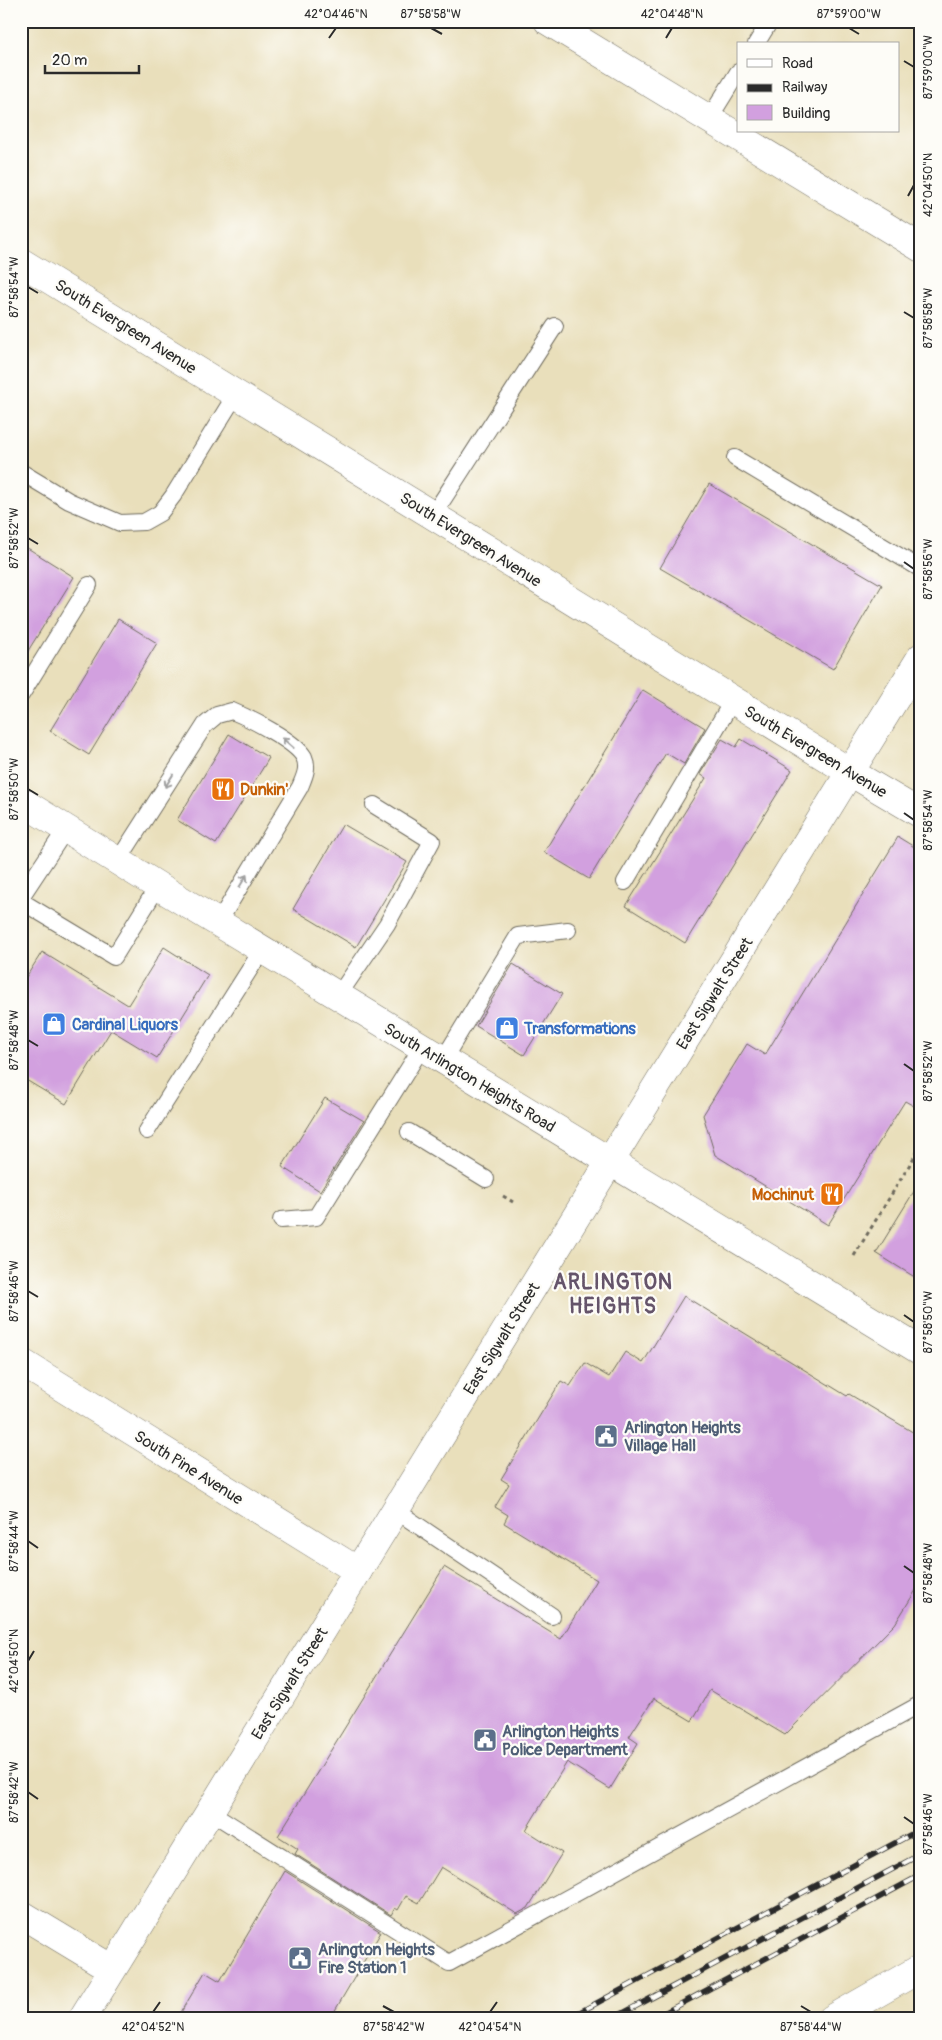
<svg xmlns="http://www.w3.org/2000/svg" width="942" height="2040" font-family="Pangolin,sans-serif">
<rect width="100%" height="100%" fill="#fdfcf7"/>
<filter id="ink" filterUnits="userSpaceOnUse"><feTurbulence type="fractalNoise" baseFrequency=".02" numOctaves="2"/><feDisplacementMap in="SourceGraphic" scale="10" xChannelSelector="R" yChannelSelector="G"/><feConvolveMatrix kernelMatrix="1 2 1 2 8 2 1 2 1" color-interpolation-filters="sRGB"/></filter>
<filter id="wash" filterUnits="userSpaceOnUse"><feTurbulence type="fractalNoise" baseFrequency=".0096" numOctaves="4" result="noise"/><feDisplacementMap in="SourceGraphic" scale="20" xChannelSelector="R" yChannelSelector="G"/><feGaussianBlur stdDeviation="1.12" result="paint"/><feColorMatrix in="noise" values="0 0 0 0 0 0 0 0 0 0 0 0 0 0 0 0 0 1.4 0 .05"/><feComposite in="paint" operator="in"/></filter>
<g filter="url(#wash)">
<rect width="100%" height="100%" fill="#e9dfbb"/>
<g id="blocks">
<!-- building -->
<g fill="#d2a0df">
<path d="M709,484l173,101 -49,84 -173,-101z"/>
<path d="M21,544l53,33 -53,85z"/>
<path d="M118,619l39,24 -68,112 -39,-24z"/>
<path d="M643,690l62,38 -21,36 -18,-11 -77,126 -45,-27z"/>
<path d="M229,734l40,24 -53,86 -39,-24z"/>
<path d="M722,739l14,8 5,-8 51,31 -107,173 -59,-37 80,-128 -6,-4z"/>
<path d="M343,824l64,38 -51,85 -63,-38z"/>
<path d="M898,837l23,14v259l-16,-9 -77,124 -113,-70 -12,-40 44,-71 18,11z"/>
<path d="M164,947l44,28 -51,83 -46,-28 -45,74 -45,-27v-92l21,-33 86,53z"/>
<path d="M513,964l49,30 -38,61 -48,-29z"/>
<path d="M325,1098l39,23 -44,70 -38,-24z"/>
<path d="M921,1180v101l-45,-28z"/>
<path d="M684,1296l163,100 2,-2 72,43v145l-26,42 -110,111 -75,-45 -18,31 -38,-23 -25,39 9,6 -28,46 -43,-27 -41,68 36,23 -34,55 -11,6 -76,-47 -22,36 -13,-7 -8,14 -3,-2 -4,7 -96,-61 3,-5 -20,-13 166,-269 117,72 36,-59 -93,-57 4,-8 -13,-8 14,-23 -8,-5 60,-98 9,5 15,-23 24,14 16,-25 18,11z"/>
<path d="M285,1871l96,61 -51,87h-153l28,-47 15,9z"/>
</g>
</g>
</g>
<g filter="url(#ink)">
<use href="#blocks" fill-opacity="0" stroke="#6e6a5d" stroke-width="1"/>
<g fill="none" stroke-linecap="round" stroke-linejoin="round">
<!-- service casing -->
<g stroke="#6e6a5d" stroke-width="18">
<g id="service">
<path d="M756,44l14,-23"/>
<path d="M709,119l29,-47"/>
<path d="M735,458l186,111"/>
<path d="M21,472l48,29 51,22 24,-1 16,-9 13,-17 63,-102"/>
<path d="M433,515l122,-189"/>
<path d="M21,695l68,-110"/>
<path d="M118,861l87,-136 12,-10 15,-4c17,7 63,30 72,46 5,11 0,20 -4,30l-82,136"/>
<path d="M625,882l108,-182"/>
<path d="M21,897l45,-68"/>
<path d="M21,901l93,56 44,-71"/>
<path d="M338,996l49,-72 45,-83 -58,-36"/>
<path d="M443,1060l75,-124 50,-6"/>
<path d="M147,1131l115,-181"/>
<path d="M409,1132l77,47"/>
<path d="M281,1220l35,-3 106,-170"/>
<path d="M395,1510l157,106"/>
<path d="M209,1811l240,152 472,-259"/>
</g>
</g>
<!-- minor casing -->
<g stroke="#6e6a5d" stroke-width="29">
<g id="minor">
<path d="M548,21l373,227"/>
<path d="M21,262l829,510 71,-115"/>
<path d="M21,1362l337,209"/>
<path d="M21,1914l91,55"/>
</g>
</g>
<!-- tertiary casing -->
<g stroke="#6e6a5d" stroke-width="29">
<path id="tertiary" d="M82,2019l768,-1247 71,42"/>
</g>
<!-- secondary casing -->
<g stroke="#6e6a5d" stroke-width="29">
<path id="secondary" d="M21,801l137,85 763,465"/>
</g>
<!-- primary casing -->
<g stroke="#6e6a5d" stroke-width="29">
<path id="primary" d="M832,2019l89,-51"/>
</g>
<!-- path -->
<g stroke="#6e6a5d" stroke-width="3" stroke-dasharray="4 4" stroke-linecap="butt">
<path d="M503,1196l10,6"/>
<path d="M854,1256l67,-110"/>
</g>
<!-- service -->
<use href="#service" stroke="#fff" stroke-width="16"/>
<!-- minor -->
<use href="#minor" stroke="#fff" stroke-width="28"/>
<!-- tertiary -->
<use href="#tertiary" stroke="#fff" stroke-width="28"/>
<!-- secondary -->
<use href="#secondary" stroke="#fff" stroke-width="28"/>
<!-- primary -->
<use href="#primary" stroke="#fff" stroke-width="28"/>
<!-- rail casing -->
<g stroke="#2b2b2b" stroke-width="5.5">
<g id="rail">
<path d="M567,2019l354,-190"/>
<path d="M612,2019l309,-165"/>
<path d="M653,2019l268,-144"/>
</g>
</g>
<!-- rail -->
<use href="#rail" stroke="#fdfcf7" stroke-width="4" stroke-dasharray="11" stroke-linecap="butt"/>
</g>
<!-- one-way arrows -->
<defs><path id="oneway-shaft" d="M-6 0H5M1.5-3L5.5 0L1.5 3" fill="none" stroke-width="1.6" stroke-linecap="round" stroke-linejoin="round" transform="scale(1.25)"/></defs>
<g stroke="#a0a0a0">
<use href="#oneway-shaft" transform="translate(288 743) rotate(-139)"/>
<use href="#oneway-shaft" transform="translate(169 781) rotate(122)"/>
<use href="#oneway-shaft" transform="translate(243 881) rotate(-59)"/>
</g>
</g>
<!-- ticks -->
<path fill="none" stroke="#2b2b2b" stroke-width="2" d="M431,28l11,6M849,28l10,6M329,38l7,-10M666,38l6,-10M904,61l10,6M908,196l6,-11M28,287l10,6M904,312l10,6M28,538l10,6M904,562l10,7M28,789l10,6M904,813l10,7M28,1040l10,6M904,1064l10,7M28,1291l10,6M904,1315l10,7M28,1541l10,7M904,1566l10,7M28,1661l6,-10M28,1792l10,7M904,1817l10,7M383,2006l11,6M801,2006l10,6M153,2012l7,-10M490,2012l7,-10"/>
<!-- icons -->
<defs>
<g id="restaurant-square" transform="scale(1.25)"><rect x="-9" y="-9" width="18" height="18" rx="4" fill="#e8710a" stroke="#fdfcf7"/><path d="M-5-6h1v4h1v-4h1v4h1v-4h1v5L-1.5 .5V6h-2V.5L-5-1ZM5-6V6H3V1.5H1.5Q1.5-4 5-6Z" fill="#fff"/></g>
<g id="shop-square" transform="scale(1.25)"><rect x="-9" y="-9" width="18" height="18" rx="4" fill="#3f7fe0" stroke="#fdfcf7"/><path d="M-5-2.5h2.3a2.7 3.5 0 0 1 5.4 0H5L5.5 6h-11ZM-1.5-2.5h3a1.5 2.3 0 0 0-3 0Z" fill="#fff"/></g>
<g id="civic-square" transform="scale(1.25)"><rect x="-9" y="-9" width="18" height="18" rx="4" fill="#5c6f8a" stroke="#fdfcf7"/><path d="M-.6-6.5H3V-4.5H.6V-3L4-1V1h2V6H-6V1h2V-1L-.6-3ZM-1.2 2.5V6h2.4V2.5Z" fill="#fff"/></g>
</defs>
<g fill-rule="evenodd">
<use href="#restaurant-square" x="223" y="789"/>
<use href="#shop-square" x="54" y="1024"/>
<use href="#shop-square" x="507" y="1028"/>
<use href="#restaurant-square" x="832" y="1194"/>
<use href="#civic-square" x="606" y="1436"/>
<use href="#civic-square" x="485" y="1740"/>
<use href="#civic-square" x="300" y="1958"/>
</g>
<g text-anchor="middle" stroke-width="4.5" stroke-linejoin="round" paint-order="stroke">
<!-- street labels -->
<g font-size="16" fill="#2b2b2b" stroke="#fdfcf7">
<text transform="translate(126 326) rotate(32)" y="6">South Evergreen Avenue</text>
<text transform="translate(471 539) rotate(32)" y="6">South Evergreen Avenue</text>
<text transform="translate(816 751) rotate(31)" y="6">South Evergreen Avenue</text>
<text transform="translate(714 993) rotate(-58)" y="6">East Sigwalt Street</text>
<text transform="translate(470 1077) rotate(31)" y="6">South Arlington Heights Road</text>
<text transform="translate(501 1338) rotate(-58)" y="6">East Sigwalt Street</text>
<text transform="translate(189 1467) rotate(32)" y="6">South Pine Avenue</text>
<text transform="translate(289 1683) rotate(-58)" y="6">East Sigwalt Street</text>
</g>
<!-- food labels -->
<g font-size="16" font-weight="bold" fill="#c56008" stroke="#fdfcf7" text-anchor="start">
<text x="240" y="795">Dunkin'</text>
<text x="814" y="1200" text-anchor="end">Mochinut</text>
</g>
<!-- shop labels -->
<g font-size="16" font-weight="bold" fill="#366cbe" stroke="#fdfcf7" text-anchor="start">
<text x="72" y="1030">Cardinal Liquors</text>
<text x="524" y="1034">Transformations</text>
</g>
<!-- service labels -->
<g font-size="16" font-weight="bold" fill="#4e5e75" stroke="#fdfcf7" text-anchor="start">
<text x="624" y="1433">Arlington Heights<tspan x="624" dy="18">Village Hall</tspan></text>
<text x="502" y="1737">Arlington Heights<tspan x="502" dy="18">Police Department</tspan></text>
<text x="318" y="1955">Arlington Heights<tspan x="318" dy="18">Fire Station 1</tspan></text>
</g>
<!-- district labels -->
<g font-size="21" font-weight="bold" letter-spacing="1" fill="#65546a" stroke="#fdfcf7">
<text x="613" y="1289">ARLINGTON<tspan x="613" dy="24">HEIGHTS</tspan></text>
</g>
</g>
<!-- margin -->
<rect width="942" height="2040" fill="none" stroke="#fdfcf7" stroke-width="55"/>
<!-- legend -->
<rect x="737" y="42" width="162" height="90" fill="#fdfcf7" stroke="#a9a8a5"/>
<rect x="747" y="59" width="25" height="8" fill="#ffffff" stroke="#a9a8a5"/>
<text x="782" y="68" font-size="15" fill="#2b2b2b">Road</text>
<rect x="747" y="84" width="25" height="8" fill="#2b2b2b" stroke="#a9a8a5"/>
<text x="782" y="92" font-size="15" fill="#2b2b2b">Railway</text>
<rect x="747" y="105" width="25" height="15" fill="#d2a0df" stroke="#a9a8a5"/>
<text x="782" y="118" font-size="15" fill="#2b2b2b">Building</text>
<!-- scale -->
<path d="M45 65v8h94v-8" fill="none" stroke="#2b2b2b" stroke-width="2.5"/>
<text x="52" y="65" font-size="15" fill="#2b2b2b" stroke="#fdfcf7" stroke-width="4" paint-order="stroke">20 m</text>
<rect x="28" y="28" width="886" height="1984" fill="none" stroke="#2b2b2b" stroke-width="2"/>
<g font-size="12" text-anchor="middle" fill="#2b2b2b">
<text x="336" y="18">42°04'46"N</text>
<text x="431" y="18">87°58'58"W</text>
<text x="672" y="18">42°04'48"N</text>
<text x="849" y="18">87°59'00"W</text>
<text transform="translate(928 67) rotate(-90)" y="4">87°59'00"W</text>
<text transform="translate(928 185) rotate(-90)" y="4">42°04'50"N</text>
<text transform="translate(14 287) rotate(-90)" y="4">87°58'54"W</text>
<text transform="translate(928 318) rotate(-90)" y="4">87°58'58"W</text>
<text transform="translate(14 538) rotate(-90)" y="4">87°58'52"W</text>
<text transform="translate(928 569) rotate(-90)" y="4">87°58'56"W</text>
<text transform="translate(14 789) rotate(-90)" y="4">87°58'50"W</text>
<text transform="translate(928 820) rotate(-90)" y="4">87°58'54"W</text>
<text transform="translate(14 1040) rotate(-90)" y="4">87°58'48"W</text>
<text transform="translate(928 1071) rotate(-90)" y="4">87°58'52"W</text>
<text transform="translate(14 1291) rotate(-90)" y="4">87°58'46"W</text>
<text transform="translate(928 1322) rotate(-90)" y="4">87°58'50"W</text>
<text transform="translate(14 1541) rotate(-90)" y="4">87°58'44"W</text>
<text transform="translate(928 1573) rotate(-90)" y="4">87°58'48"W</text>
<text transform="translate(14 1661) rotate(-90)" y="4">42°04'50"N</text>
<text transform="translate(14 1792) rotate(-90)" y="4">87°58'42"W</text>
<text transform="translate(928 1824) rotate(-90)" y="4">87°58'46"W</text>
<text x="153" y="2031">42°04'52"N</text>
<text x="394" y="2031">87°58'42"W</text>
<text x="490" y="2031">42°04'54"N</text>
<text x="811" y="2031">87°58'44"W</text>
</g>
</svg>
